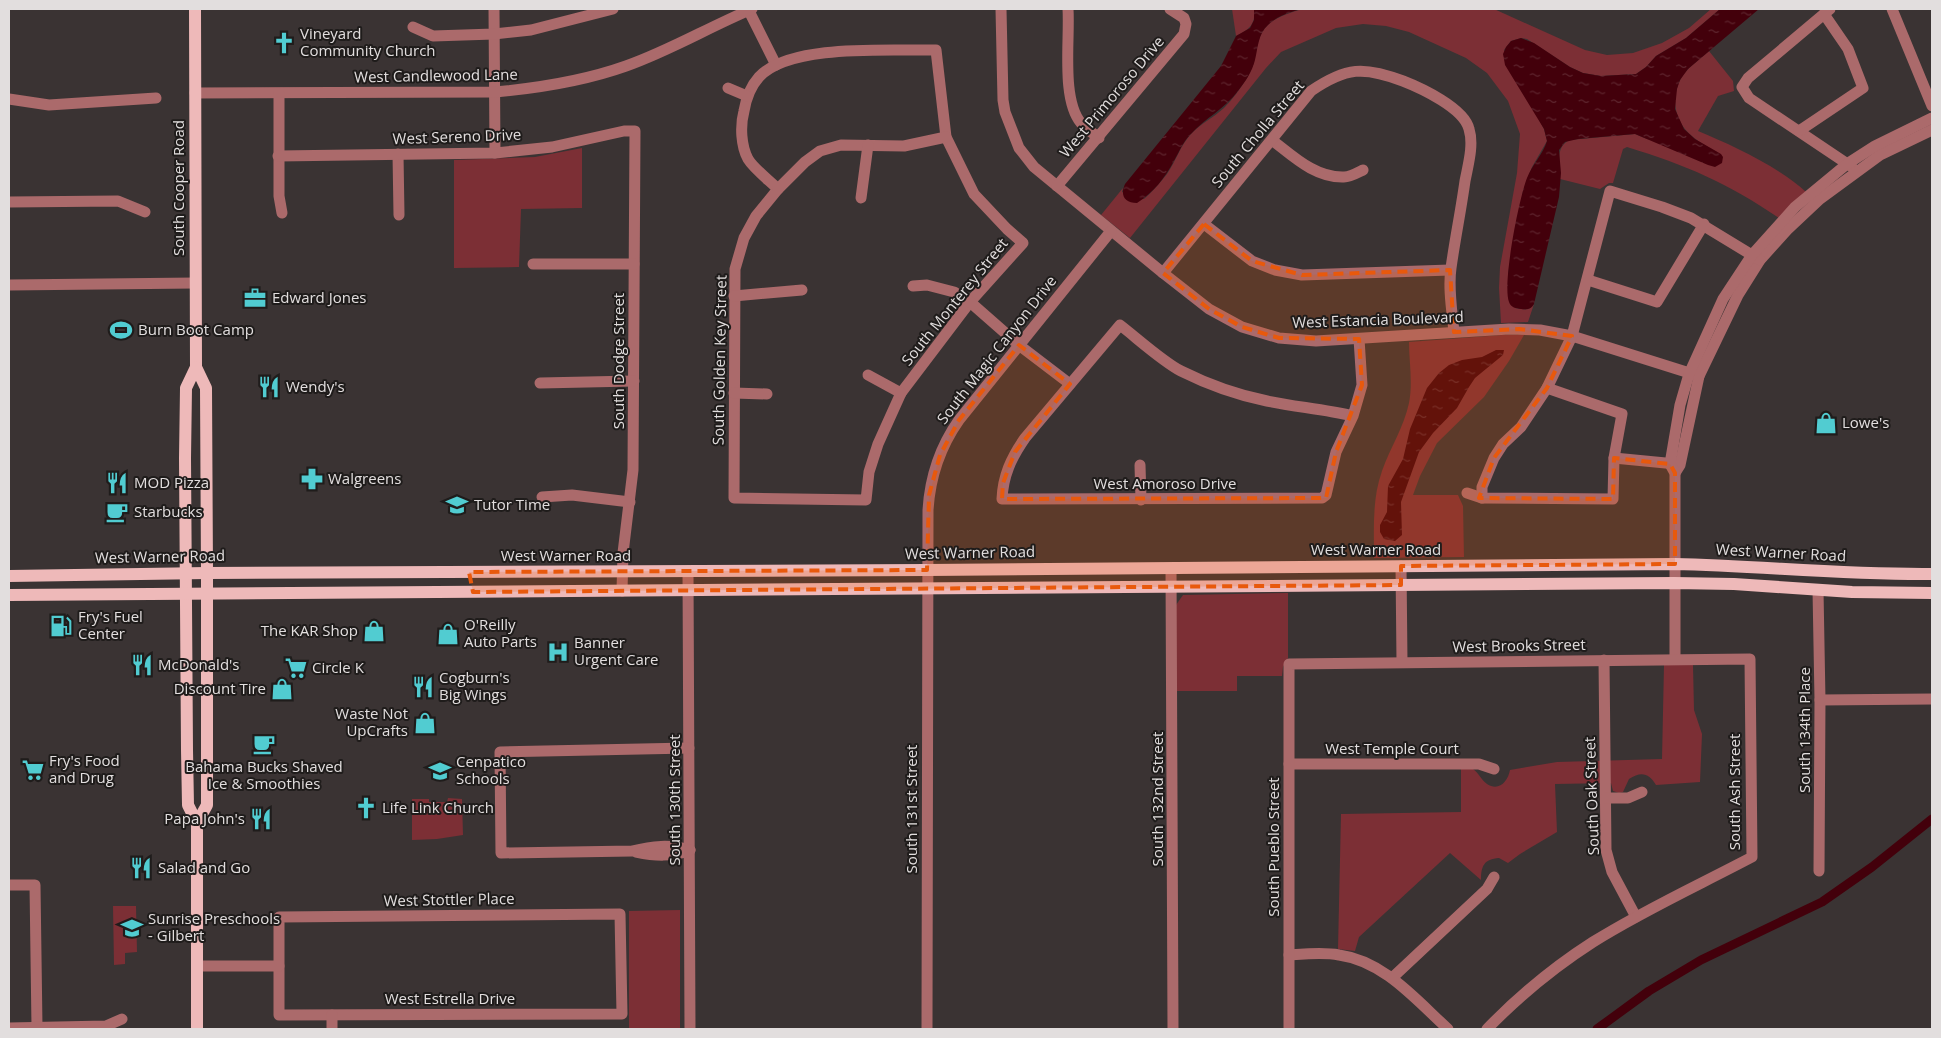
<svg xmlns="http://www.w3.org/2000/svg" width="1941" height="1038" font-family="'Open Sans',sans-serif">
<defs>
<pattern id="water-ripples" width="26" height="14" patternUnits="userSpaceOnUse" patternTransform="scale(1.25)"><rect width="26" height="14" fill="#43000b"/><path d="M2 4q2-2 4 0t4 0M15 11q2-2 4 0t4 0" fill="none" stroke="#5e252e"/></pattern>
</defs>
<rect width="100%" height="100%" fill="#3a3333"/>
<!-- green -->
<g fill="#7c2f35">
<path d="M1232,9h22c2,15 -5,21 -18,27z"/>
<path d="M1302,9h192l91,41 22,5 26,-2 29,-10 27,-15 22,-19h9l-34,29 -30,18 -10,11 -10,7 -35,2 -18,-3 -13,-6 -43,-28 -6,-1 -10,3 -7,9 40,79 3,12 -15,26 -9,24 -15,83 7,34c8,1 14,4 19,-4l-6,18 -27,1 -2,-35 1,-21 17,-94 3,-39 -12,-33 -21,-28 -21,-15 -57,-26 -23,-6 -23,-2 -27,4 -55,24 -15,16 -136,170 -29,-23 22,-27 -1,4 22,7c8,-7 16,-16 23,-25 9,-13 13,-28 24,-40 9,-10 22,-16 33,-26 9,-9 16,-19 23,-30 10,-16 7,-36 18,-50 9,-11 25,-15 37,-19z"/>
<path d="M1709,51l24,30 1,10 -16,5 -20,35c34,14 81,36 108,61l-27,26c-51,-35 -93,-53 -152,-71l-4,2 -10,34h-4l-9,6 -40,-10c1,-15 -6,-32 10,-39l65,-6 12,5 70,13c-22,-12 -41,-23 -42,-51 0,-9 3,-18 8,-26 7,-9 17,-16 26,-24z"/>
<path d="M582,148v60l-61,1 -2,58 -65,1v-108l81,-3z"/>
<path d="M1502,335h22l-15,26 -25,36 -47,46 -17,33 -7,19h45l5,11 1,51 -90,1c0,-30 -2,-59 8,-87 8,-23 22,-44 27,-68 4,-20 0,-42 0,-61z"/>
<path d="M1288,593v65l-5,9 -1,9h-45v15h-61v-86l7,-10z"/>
<path d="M1664,665h29l1,45 8,24 -2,48 -44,3c-7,-12 -15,-14 -27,-6l-6,13 -4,1 -6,-2 -2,-8 -56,1 2,48 -37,22 -12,9 -9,-5c-15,1 -18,8 -18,22l-31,-27 -91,84 -4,14 -17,-2 3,-135 120,-2v-44c4,0 8,0 12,1 6,4 8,11 14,15 12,8 21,-3 23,-14l47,-8 105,-3z"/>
<path d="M448,798l14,1 1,36 -26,4 -25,1v-41h17v3h18z"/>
<path d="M113,906h23l1,46 -12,1v11l-11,1z"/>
<path d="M680,910v119h-51v-118z"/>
</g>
<!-- water -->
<g fill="url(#water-ripples)">
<path d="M1254,9h48c-12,3 -25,7 -34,16 -10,9 -10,23 -13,35 -3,12 -10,22 -17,31 -13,18 -33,27 -48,44 -7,7 -11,17 -16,26 -9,17 -21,32 -37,42 -13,0 -17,-8 -12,-19l96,-118 15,-30 14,-8 4,-8z"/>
<path d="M1720,9h39l-71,60 -8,11 -3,9 -2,20 9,20 11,10 26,15 2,3 -1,6 -7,4 -7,-2 -73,-31 -57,5 -13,3 -6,8 2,23 -2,24 -25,107c-3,5 -7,6 -13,5 -5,-1 -10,-1 -12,-7 -7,-18 10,-104 18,-124 5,-13 16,-24 20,-37l-3,-12 -39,-64 -2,-11 3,-7 5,-6 10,-3 13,5 36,24 13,6 18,3 35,-2 10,-7 10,-11 30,-18z"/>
<path d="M1496,350h8l-1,5 -28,23 -6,9 -12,21 -24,25 -14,19 -18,50 1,33 -7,6 -11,-2 -4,-7v-7l7,-13 1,-26 15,-27 7,-30 17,-41 12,-15 10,-8 13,-5 20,-3z"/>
</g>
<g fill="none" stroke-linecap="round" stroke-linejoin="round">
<!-- canal -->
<path stroke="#43000b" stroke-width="9" d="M1597,1029l52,-38 52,-31 121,-58 50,-35 60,-48"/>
<!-- minor -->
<g stroke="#ab6a6b" stroke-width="11">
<path d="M494,9l1,144"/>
<path d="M748,9l28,56"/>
<path d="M1001,9l2,91 2,12 14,36 15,19 129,106 46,36 33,18 37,11 37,3 193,-12 31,1 32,6 127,40"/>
<path d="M1068,9c2,31 -7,90 13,114 5,6 12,10 18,15"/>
<path d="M1830,9l-82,69 -6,9 7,11 103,69"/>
<path d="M1892,9l40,97"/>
<path d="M413,27l20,9 61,-2 37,-4 82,-21"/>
<path d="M936,50l10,87 28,57 33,35 16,14 -53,59 -69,91 -23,51 -9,28 -3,28 -132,-2 1,-229 9,-31 12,-22 22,-27c-8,-8 -24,-20 -30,-30 -7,-13 -8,-33 -4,-48 2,-12 6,-24 15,-34 31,-34 133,-26 177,-27z"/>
<path d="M728,88l19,8"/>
<path d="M195,93l300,-1c44,-4 89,-11 131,-26 43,-15 83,-39 126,-57"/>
<path d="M279,94v102l3,17"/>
<path d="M9,99l40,6 107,-7"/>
<path d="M1799,131l64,-43 -15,-39 -24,-35"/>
<path d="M1272,140c21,16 43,38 72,37 6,0 13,-4 19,-7"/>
<path d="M398,154l1,61"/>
<path d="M278,156l217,-3 57,-6 72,-16h11l-2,339 -10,83 -1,38"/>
<path d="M1057,186l127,-152 2,-10 -2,-6 -14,-9"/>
<path d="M778,189l27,-27 15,-11 21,-6 63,1 42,-9"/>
<path d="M861,198l7,-53"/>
<path d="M9,202l109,-1 27,11"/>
<path d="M1204,224l48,37 23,9 27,5 148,-5"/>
<path d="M533,264h101"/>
<path d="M1163,273l148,-182c35,-24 53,-25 92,-10 18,7 61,27 66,48 5,16 -1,36 -4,52 -4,29 -10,58 -14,87 -3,20 1,43 3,64"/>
<path d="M1588,280l69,22 47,-78"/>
<path d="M9,285l186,-2"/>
<path d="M913,286l14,-1 27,7 16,10 49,43 51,39"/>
<path d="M734,296l68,-6"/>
<path d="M868,375l33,18"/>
<path d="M540,383l94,-2"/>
<path d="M734,393l33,1"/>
<path d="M1353,416c-29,-7 -58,-9 -86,-15 -30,-6 -60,-17 -86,-30 -19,-10 -44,-33 -61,-46l-95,113c-14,20 -22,38 -23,61l320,-1 4,-3 10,-43 17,-36 9,-31 -3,-46"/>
<path d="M1614,458l62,6"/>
<path d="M1140,465l1,35"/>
<path d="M1675,473l5,-8 19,-89 39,-81 22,-35 27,-30 33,-31 60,-44 52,-25"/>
<path d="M1467,493l15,5 131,1 1,-41 8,-44 -75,-26"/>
<path d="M542,497l30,-2 58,7"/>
<path d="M1482,498v-11l12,-29 9,-14 18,-17 26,-39 25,-52 38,-145 52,16 29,11 69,42"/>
<path d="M1401,566l1,96"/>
<path d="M1171,568l2,461"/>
<path d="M688,571l2,458"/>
<path d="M1818,590l2,110 -1,171"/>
<path d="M1675,659v-186l-5,-9 10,-59 9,-31 34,-75 29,-44 43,-48 52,-43 28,-18 57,-28"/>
<path d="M1604,660l2,190 6,22 24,45"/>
<path d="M1820,700l112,-1"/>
<path d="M689,748l-189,4 1,101 131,-2c20,-5 38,-7 58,-1"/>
<path d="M1289,764h190l15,5"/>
<path d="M1606,798h22l14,-6"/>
<path d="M636,852c19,4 36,5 54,-2"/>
<path d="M9,885h26l2,142"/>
<path d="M620,914l2,100 -343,1v-98z"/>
<path d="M1289,955c16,-1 34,-3 50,0 45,6 77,45 109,74"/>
<path d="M197,966h82"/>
<path d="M1392,978l95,-89 7,-12"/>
<path d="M332,1015v14"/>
<path d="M9,1028l97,-2 16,-7"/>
<path d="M927,1029l1,-519c2,-33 12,-63 31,-90l152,-189"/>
<path d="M1289,1029v-365l461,-5 2,198c-53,28 -108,53 -159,85 -39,25 -74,54 -106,87"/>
</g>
<!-- major -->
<g stroke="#eeb9b9" stroke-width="12">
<path d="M195,9l1,358 10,21 1,185v232l-10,18"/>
<path d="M196,367l-10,21 -1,70 2,292 1,55 9,18v206"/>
<path d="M9,576l198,-3 720,-3 748,-6c86,2 171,11 257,10"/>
<path d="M9,595l1665,-12 60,1 118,8 80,1"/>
</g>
</g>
<!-- marked area -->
<path fill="#e8590c" fill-opacity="0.2" stroke="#e8590c" stroke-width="4" stroke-dasharray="10 6" stroke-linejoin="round" d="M1204,224l48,37 50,14 148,-5 4,62 65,-3 53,7 -25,52 -53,70 -15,40 134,1 1,-41 56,6 5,9v91l-274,2v19l-928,7 -4,-20 458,-2 2,-75 11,-40 19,-35 60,-75 51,39 -55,68 -12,31 -1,16 324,-1 10,-46 26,-67 -3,-46 -80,-1 -37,-11 -33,-18 -46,-36z"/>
<!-- icons -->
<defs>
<g id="church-bare" transform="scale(1.725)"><path d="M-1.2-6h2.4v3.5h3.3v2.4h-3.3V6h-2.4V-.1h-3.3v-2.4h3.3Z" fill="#51ccd1" stroke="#1f1c1b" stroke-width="2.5" paint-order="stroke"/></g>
<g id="office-bare" transform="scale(1.725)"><path d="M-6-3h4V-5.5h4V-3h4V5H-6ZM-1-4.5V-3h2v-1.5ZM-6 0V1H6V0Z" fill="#51ccd1" stroke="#1f1c1b" stroke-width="2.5" paint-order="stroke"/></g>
<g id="stadium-bare" transform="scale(1.725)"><path d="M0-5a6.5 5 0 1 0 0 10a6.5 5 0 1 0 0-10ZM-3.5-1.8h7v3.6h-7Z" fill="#51ccd1" stroke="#1f1c1b" stroke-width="2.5" paint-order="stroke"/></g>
<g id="restaurant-bare" transform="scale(1.725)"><path d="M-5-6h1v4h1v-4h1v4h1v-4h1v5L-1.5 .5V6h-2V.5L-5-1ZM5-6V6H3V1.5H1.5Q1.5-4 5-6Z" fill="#51ccd1" stroke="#1f1c1b" stroke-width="2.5" paint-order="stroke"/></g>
<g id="shop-bare" transform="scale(1.725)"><path d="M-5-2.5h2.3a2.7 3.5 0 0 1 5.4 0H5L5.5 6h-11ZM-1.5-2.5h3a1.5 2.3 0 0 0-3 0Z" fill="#51ccd1" stroke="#1f1c1b" stroke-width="2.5" paint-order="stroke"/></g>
<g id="pharmacy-bare" transform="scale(1.725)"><path d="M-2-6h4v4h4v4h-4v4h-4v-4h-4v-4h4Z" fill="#51ccd1" stroke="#1f1c1b" stroke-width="2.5" paint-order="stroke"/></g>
<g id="school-bare" transform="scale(1.725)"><path d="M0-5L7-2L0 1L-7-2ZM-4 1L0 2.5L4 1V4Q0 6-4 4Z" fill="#51ccd1" stroke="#1f1c1b" stroke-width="2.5" paint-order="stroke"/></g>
<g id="cafe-bare" transform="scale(1.725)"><path d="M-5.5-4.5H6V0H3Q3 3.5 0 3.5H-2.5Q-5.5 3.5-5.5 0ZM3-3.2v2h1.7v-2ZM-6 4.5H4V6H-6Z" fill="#51ccd1" stroke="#1f1c1b" stroke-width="2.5" paint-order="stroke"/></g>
<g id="fuel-bare" transform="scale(1.725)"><path d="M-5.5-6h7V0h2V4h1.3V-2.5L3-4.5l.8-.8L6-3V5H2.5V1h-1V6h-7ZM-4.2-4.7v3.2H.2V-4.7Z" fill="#51ccd1" stroke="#1f1c1b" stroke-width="2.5" paint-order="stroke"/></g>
<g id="hospital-bare" transform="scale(1.725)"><path d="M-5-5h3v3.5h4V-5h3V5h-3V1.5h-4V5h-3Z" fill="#51ccd1" stroke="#1f1c1b" stroke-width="2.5" paint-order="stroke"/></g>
<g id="supermarket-bare" transform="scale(1.725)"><path d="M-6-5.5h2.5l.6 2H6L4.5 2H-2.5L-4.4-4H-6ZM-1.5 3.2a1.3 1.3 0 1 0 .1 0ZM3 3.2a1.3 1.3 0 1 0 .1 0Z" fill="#51ccd1" stroke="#1f1c1b" stroke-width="2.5" paint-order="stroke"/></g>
</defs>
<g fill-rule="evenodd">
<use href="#church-bare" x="284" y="43"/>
<use href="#office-bare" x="255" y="298"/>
<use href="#stadium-bare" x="121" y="330"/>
<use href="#restaurant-bare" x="269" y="387"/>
<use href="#shop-bare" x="1826" y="423"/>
<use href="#pharmacy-bare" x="312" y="479"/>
<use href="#restaurant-bare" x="117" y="483"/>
<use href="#school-bare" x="457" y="505"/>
<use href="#cafe-bare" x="117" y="512"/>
<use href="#fuel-bare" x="61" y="626"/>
<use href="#shop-bare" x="374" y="631"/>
<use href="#shop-bare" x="448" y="634"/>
<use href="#hospital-bare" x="558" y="652"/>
<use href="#restaurant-bare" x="142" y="665"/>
<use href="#supermarket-bare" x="296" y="668"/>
<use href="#restaurant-bare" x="423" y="687"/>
<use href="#shop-bare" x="282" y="689"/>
<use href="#shop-bare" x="425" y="723"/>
<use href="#cafe-bare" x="264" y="744"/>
<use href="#supermarket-bare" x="33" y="770"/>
<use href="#school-bare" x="440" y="771"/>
<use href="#church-bare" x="366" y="808"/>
<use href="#restaurant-bare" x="261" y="819"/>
<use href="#restaurant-bare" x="141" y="868"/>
<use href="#school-bare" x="132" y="928"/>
</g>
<g text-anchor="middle" stroke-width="4" stroke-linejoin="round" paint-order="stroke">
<!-- poi labels -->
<g font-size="15" fill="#e2dede" stroke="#1f1c1b" text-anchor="start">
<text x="300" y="39">Vineyard<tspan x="300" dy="17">Community Church</tspan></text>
<text x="272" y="303">Edward Jones</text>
<text x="138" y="335">Burn Boot Camp</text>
<text x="286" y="392">Wendy's</text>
<text x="1842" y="428">Lowe's</text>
<text x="328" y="484">Walgreens</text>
<text x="134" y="488">MOD Pizza</text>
<text x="474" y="510">Tutor Time</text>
<text x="134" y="517">Starbucks</text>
<text x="78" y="622">Fry's Fuel<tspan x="78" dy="17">Center</tspan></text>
<text x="464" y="630">O'Reilly<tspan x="464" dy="17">Auto Parts</tspan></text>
<text x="358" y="636" text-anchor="end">The KAR Shop</text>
<text x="574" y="648">Banner<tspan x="574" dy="17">Urgent Care</tspan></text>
<text x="158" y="670">McDonald's</text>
<text x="312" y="673">Circle K</text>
<text x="439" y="683">Cogburn's<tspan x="439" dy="17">Big Wings</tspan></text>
<text x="266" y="694" text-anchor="end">Discount Tire</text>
<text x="408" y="719" text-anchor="end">Waste Not<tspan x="408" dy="17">UpCrafts</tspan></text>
<text x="49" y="766">Fry's Food<tspan x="49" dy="17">and Drug</tspan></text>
<text x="456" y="767">Cenpatico<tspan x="456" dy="17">Schools</tspan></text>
<text x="264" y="772" text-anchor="middle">Bahama Bucks Shaved<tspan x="264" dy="17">Ice &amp; Smoothies</tspan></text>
<text x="382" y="813">Life Link Church</text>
<text x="245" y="824" text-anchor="end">Papa John's</text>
<text x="158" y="873">Salad and Go</text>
<text x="148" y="924">Sunrise Preschools<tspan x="148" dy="17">- Gilbert</tspan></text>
</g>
<!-- street labels -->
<g font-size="15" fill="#e2dede" stroke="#1f1c1b">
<text transform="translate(436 76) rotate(-1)" y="5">West Candlewood Lane</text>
<text transform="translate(1112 97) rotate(-50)" y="5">West Primoroso Drive</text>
<text transform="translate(1258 134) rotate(-50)" y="5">South Cholla Street</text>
<text transform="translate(457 137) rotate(-2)" y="5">West Sereno Drive</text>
<text transform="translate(179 188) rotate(-90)" y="5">South Cooper Road</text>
<text transform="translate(955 302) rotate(-51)" y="5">South Monterey Street</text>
<text transform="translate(1378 320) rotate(-2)" y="5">West Estancia Boulevard</text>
<text transform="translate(997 350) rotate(-52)" y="5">South Magic Canyon Drive</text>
<text transform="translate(720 360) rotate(-89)" y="5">South Golden Key Street</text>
<text transform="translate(619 361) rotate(-90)" y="5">South Dodge Street</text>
<text x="1165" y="489">West Amoroso Drive</text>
<text x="1376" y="555">West Warner Road</text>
<text transform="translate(970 553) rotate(-1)" y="5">West Warner Road</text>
<text transform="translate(1781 553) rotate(3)" y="5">West Warner Road</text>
<text x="566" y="561">West Warner Road</text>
<text transform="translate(160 557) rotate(-1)" y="5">West Warner Road</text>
<text transform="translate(1519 646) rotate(-1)" y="5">West Brooks Street</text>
<text transform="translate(1805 730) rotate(-90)" y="5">South 134th Place</text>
<text x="1392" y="754">West Temple Court</text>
<text transform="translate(1735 792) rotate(-90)" y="5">South Ash Street</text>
<text transform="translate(1592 796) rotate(-92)" y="5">South Oak Street</text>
<text transform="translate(1158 799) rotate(-90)" y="5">South 132nd Street</text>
<text transform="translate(675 800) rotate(-90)" y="5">South 130th Street</text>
<text transform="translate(912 809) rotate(-90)" y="5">South 131st Street</text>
<text transform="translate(1274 847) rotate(-90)" y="5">South Pueblo Street</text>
<text transform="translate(449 900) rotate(-1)" y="5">West Stottler Place</text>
<text x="450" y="1004">West Estrella Drive</text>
</g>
</g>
<!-- border -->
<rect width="1941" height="1038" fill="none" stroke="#e2dede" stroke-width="20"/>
</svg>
